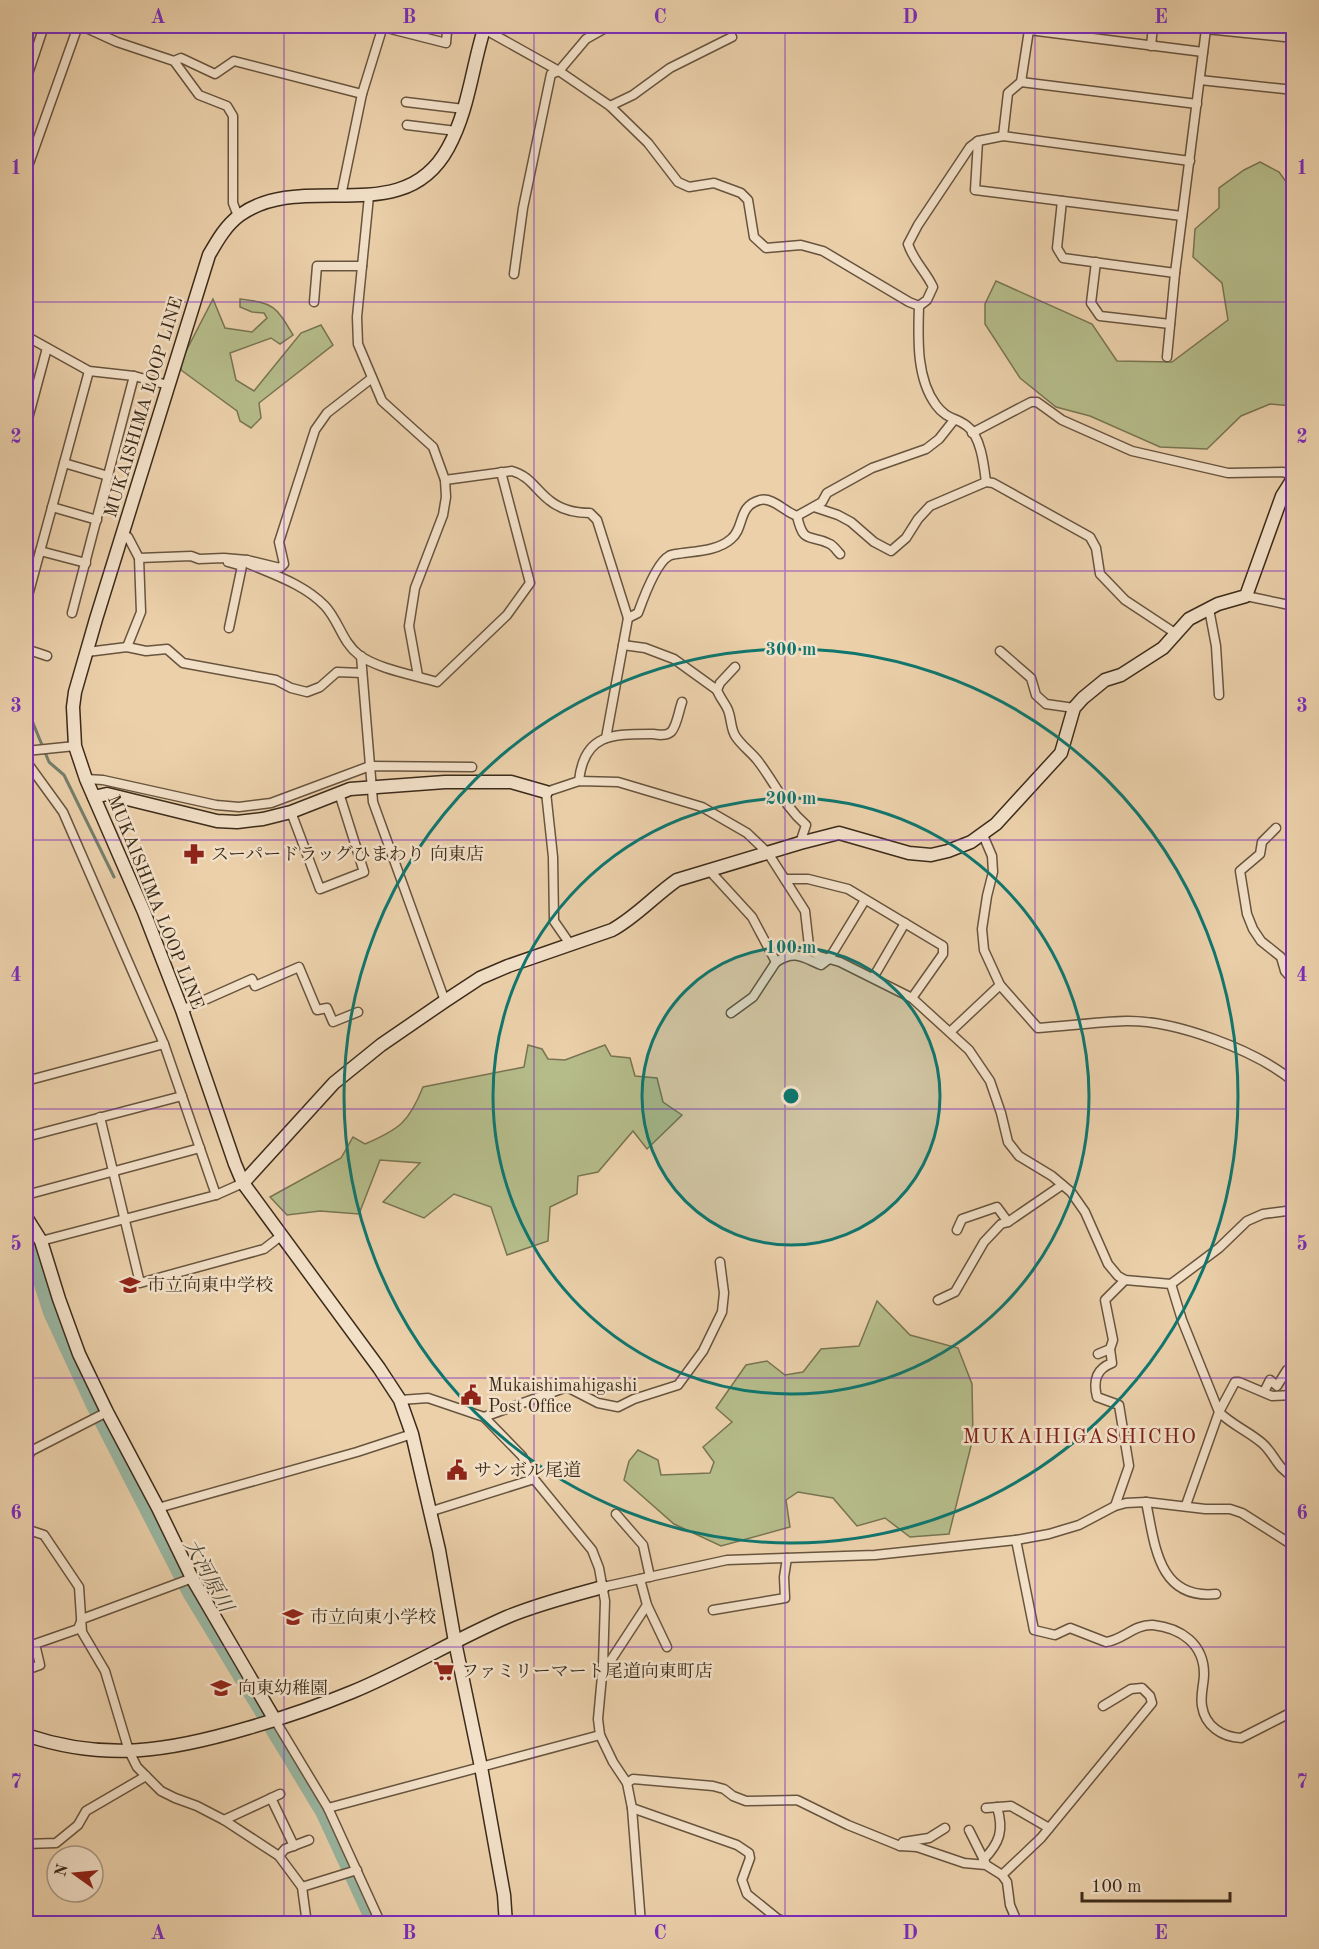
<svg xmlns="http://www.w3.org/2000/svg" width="1319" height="1949" font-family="'Old Standard TT','Noto Serif JP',serif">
<rect width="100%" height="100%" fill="#ebd0aa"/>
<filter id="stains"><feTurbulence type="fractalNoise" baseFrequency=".00333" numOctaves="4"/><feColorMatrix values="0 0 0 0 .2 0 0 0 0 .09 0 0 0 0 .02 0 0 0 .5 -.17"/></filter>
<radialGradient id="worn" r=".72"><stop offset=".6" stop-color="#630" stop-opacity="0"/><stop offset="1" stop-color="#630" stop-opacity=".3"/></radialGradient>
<!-- green -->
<g fill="#b5bc8a" stroke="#787452" stroke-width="1.5">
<path d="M1260,162l19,10 14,19v48l-7,24 7,11v132l-23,-2 -29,12 -34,33 -47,-2 -70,-31 -34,-9 -36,-29 -35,-54v-20l11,-23 96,43 25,37 55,1 56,-42 -6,-37 -29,-26 2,-28 24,-21v-20l25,-18z"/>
<path d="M213,299l12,29 27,4 15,-14 -3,-5 -12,-1 -12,-5v-8c34,4 36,7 53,36l-13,9 -9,-6 -41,15 6,27 18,11 47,-58 20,-8 12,20 -74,58 2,15 -10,10 -11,-7 -3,-10 -56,-41 1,-11z"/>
<path d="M528,1045l14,4 6,10 17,1 40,-15 6,11 19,2 5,18 22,2 6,24 19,13 -35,34 -14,-18 -35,41 -20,4 -1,18 -27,13 -2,34 -41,14 -16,-48 -37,-13 -30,24 -41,-16 37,-39 -40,-3 -21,54 -39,-3 -33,4 -17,-18 71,-39 12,-21 12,7c35,-15 44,-22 58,-57l101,-20z"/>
<path d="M877,1301l33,34 48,13 14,36 1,54 -24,96 -39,3 -25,-19 -28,8 -24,-28 -35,-6 -12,8 4,27 -69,19 -47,-22 -50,-44 5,-19 9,-11 20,10 3,15 49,-2 4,-11 -11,-15 29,-25 -16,-14 30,-43 21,-4 18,14 18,-3 18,-23 38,-3z"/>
</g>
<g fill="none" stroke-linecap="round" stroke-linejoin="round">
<!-- stream -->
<path stroke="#747f6c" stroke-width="3" d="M26,706l23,56 15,13 50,102"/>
<!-- river -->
<path stroke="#99b7a3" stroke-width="18" d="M26,1236l3,4 23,72 43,93 96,187 133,219 52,113"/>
<!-- street casing -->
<g stroke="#68543e" stroke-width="11">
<g id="street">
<path d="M82,26l35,16 57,19 25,34 28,11 6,10v87l5,13"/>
<path d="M1028,26l1,4 174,22"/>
<path d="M383,27l63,16 1,-12 10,-5"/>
<path d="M484,29l75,42 51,35 38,37 30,39 11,5 25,-4 27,10 7,7 6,37 12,11 35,-3 22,6 86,51 10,4 8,-6 6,-13c-8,-17 -19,-25 -25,-43l10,-19 52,-78 8,-6"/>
<path d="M1151,46l2,-20"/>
<path d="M174,61l7,-3 34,16 19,-13 128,33"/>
<path d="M26,80l18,-54"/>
<path d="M1200,80l94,10"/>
<path d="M1021,82l8,-52"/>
<path d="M406,102l58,7"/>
<path d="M610,106l23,-11 37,-27 62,-31"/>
<path d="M407,125l49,6"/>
<path d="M1003,136l5,-43 13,-11 176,22"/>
<path d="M26,172l52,-146"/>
<path d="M341,196l21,-102 21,-68"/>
<path d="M369,196l-12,121 1,27 24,57 51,46 12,33 1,17 -3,18 -28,73 -6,38 9,50"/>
<path d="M1062,201l-5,47 6,10 112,15"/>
<path d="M1182,216l-207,-26 3,-49 25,-5 187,25"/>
<path d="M1096,262l-5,41 9,13 70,8"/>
<path d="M514,274l9,-66 28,-134 8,-3 27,-32 23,-13"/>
<path d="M314,302l3,-36h45"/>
<path d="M919,306c-1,32 -3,72 17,99 11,15 20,12 31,21 14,10 17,40 19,56"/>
<path d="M26,336l63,35 45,5 34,9"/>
<path d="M1167,357l8,-84 31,-244 88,9"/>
<path d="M26,426l21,-78"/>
<path d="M972,433l59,-31h6l25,18 70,31 96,22 55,-1 11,4"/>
<path d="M64,463l44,13"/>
<path d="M445,480l67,-9c18,5 23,18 37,29 12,10 26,13 41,13l7,7 31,98 -22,120"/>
<path d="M52,507l45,13"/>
<path d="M814,507l24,8 13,7 23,20 17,9 15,-13 12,-19 12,-13 56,-24 7,1 97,54 6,11 4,26 25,26 50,33"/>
<path d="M797,516c7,30 12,17 33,28 4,2 7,7 10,10"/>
<path d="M122,535l6,2 11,21 52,-2 8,3 25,-1 23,2 33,8 4,-4 -5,-22 36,-112 12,-17 45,-35"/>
<path d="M40,551l46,12"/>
<path d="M247,560l2,4c26,11 56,21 76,42 14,15 17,36 34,49 19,14 55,20 78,27l70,-67 23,-32 -29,-111"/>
<path d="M228,562l14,4 -13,62"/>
<path d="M1246,596l48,10"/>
<path d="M26,603l63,-232"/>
<path d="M1209,609l7,37 3,49"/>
<path d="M72,613l62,-237"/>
<path d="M628,618l10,-5c5,-14 18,-50 31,-57 3,-2 10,-2 14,-3 15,-2 36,-3 48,-14 14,-11 6,-33 29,-39 13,-3 25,12 37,16l25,-14 5,-9 45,-25 54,-19 13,-10 15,-19"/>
<path d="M623,645l22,3 29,11 43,31"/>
<path d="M127,647l14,-35 -2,-54"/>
<path d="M26,649l21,7"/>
<path d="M1000,651l31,27 5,17 10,9 28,4"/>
<path d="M87,652l40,-5 19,4 21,-2 16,14 93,17 15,8 16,4 13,-5 17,-15 25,1"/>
<path d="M361,656l12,146 72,199"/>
<path d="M735,667l-15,16 -3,7c3,8 8,13 11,20 4,10 2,18 8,27 6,9 16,16 22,24 17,22 26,45 48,64l-6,18"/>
<path d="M26,751l49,-5"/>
<path d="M26,761l37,51 101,232 52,151"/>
<path d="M86,779l17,1 113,25 23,2 32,-4 99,-37 102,1"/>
<path d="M579,781c5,-48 34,-47 74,-47 6,1 13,2 18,-2 6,-6 8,-22 11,-30"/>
<path d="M291,812l29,77 44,-17 -25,-79"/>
<path d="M1276,828l-14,14 -2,12 -20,17 7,43 6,15 8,12 20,16 4,14 9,10"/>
<path d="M983,835l9,21 1,16 -6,24 -5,33 2,21 16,35 38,43c29,-2 59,-6 88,-7 49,-1 130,29 168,61"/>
<path d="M709,870l43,47 24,45c19,-12 26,-5 45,3l8,-6 36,-59"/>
<path d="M785,879h23l40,10 95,57v8l-31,44"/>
<path d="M570,944l-16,-23 -1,-64 -7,-65 33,-11 39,1 84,25 45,26 21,20 37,58 4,35 4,6 6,4 21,6 72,36 57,52 21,31 11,32 7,29 11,14 33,20 19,16 14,20 23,52 10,12 7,4 46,4 48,-36 28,-27 16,-7 31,-4"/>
<path d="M873,978l32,-55"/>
<path d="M182,1010l70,-31 3,7 44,-19 18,43 10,-2 6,14 25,-10"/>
<path d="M731,1013l22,-16 23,-35"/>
<path d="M950,1032l50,-47"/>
<path d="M26,1081l138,-37"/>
<path d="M100,1117l40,166 124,-34 18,-14"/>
<path d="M26,1137l156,-41"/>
<path d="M26,1195l174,-47"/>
<path d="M957,1230l5,-11 35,-12 11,15 54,-37"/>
<path d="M41,1241l175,-46 27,-12"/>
<path d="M1171,1284l11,36 37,92c13,13 29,19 43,31 13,11 14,25 32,34"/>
<path d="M938,1300l17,-8 29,-50 17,-18 7,-2"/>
<path d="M1110,1349l2,14c-16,6 -19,18 -15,34l22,8 10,61 -14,40"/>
<path d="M1098,1354l12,-5 3,-9 -8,-40 20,-20"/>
<path d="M1264,1392l6,-12 7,6 10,-16 7,5"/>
<path d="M400,1400l28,-2 56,19 38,39 12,23 58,71 7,18 6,33 -2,64 -5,54 2,16 13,27 14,21 5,25 9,116"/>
<path d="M484,1417l83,-30 31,16 20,4 16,-8 44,-14 25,-34 19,-39 2,-19 -4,-31"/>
<path d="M26,1461l5,-10 76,-39"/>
<path d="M1146,1502c9,43 12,98 70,92"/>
<path d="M1186,1505l33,-93 16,-30h4l33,14 22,-1"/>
<path d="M158,1508l199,-56 55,-18"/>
<path d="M429,1512l105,-33"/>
<path d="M616,1514l27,31 7,32"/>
<path d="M26,1534l6,-3 12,4 35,52 3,45 23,39 24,80 8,16 24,24 14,7 22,8 27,14 55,36 23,31 5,37"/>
<path d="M1016,1540l18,90 21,5 15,-7 36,14c17,-2 28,-18 47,-17 28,3 51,19 51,49 0,10 -4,21 -2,32 3,20 20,31 39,32l53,-27"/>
<path d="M640,1579l7,26 20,42"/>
<path d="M603,1587l124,-27 148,-5 141,-15 33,-6 30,-9 36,-19 11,-3 20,-1 59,7h25l12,4 52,33"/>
<path d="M713,1610l72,-12 -1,-21 3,-19"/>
<path d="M603,1665l8,-5 36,-55"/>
<path d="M26,1670l14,-5 -5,-21 43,-15 4,-10 105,-39"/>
<path d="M275,1720l53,88 53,116"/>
<path d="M627,1783l6,-4 80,7 11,3 9,7 13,5 51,-1 51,25 52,21 17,1 47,16 22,2 16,10 5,7 3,23 8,19"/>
<path d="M271,1798l23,48"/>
<path d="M328,1808l272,-73"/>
<path d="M632,1808l105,37 12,8 1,5 -8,22 5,14 31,25 13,5"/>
<path d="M986,1808l25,-2 38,22"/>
<path d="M224,1820l56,-26"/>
<path d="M969,1830l16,32"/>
<path d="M26,1844l30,-1 22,-18 8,-14 60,-35"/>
<path d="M900,1846l3,-4 26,-4 16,-10"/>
<path d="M279,1856l6,-7 24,-9"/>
<path d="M983,1860c17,-17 21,-30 14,-53"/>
<path d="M1002,1875l39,-37 111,-135 -2,-7 -8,-8 -11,1 -28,17"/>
<path d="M302,1887l55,-17"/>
</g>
</g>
<!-- secondary casing -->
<g stroke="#3c2b1a" stroke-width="15">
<g id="secondary">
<path d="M485,26c-13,40 -16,84 -37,122 -45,83 -144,21 -208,67 -14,10 -23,26 -31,40l-113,364 -21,73 -2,15 2,39 11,33 58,133 38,98 53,154 8,19 136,185 21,32 12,34 27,116 16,92 26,125 23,128 2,29"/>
<path d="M94,797l13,-3 110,27 20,1 26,-3 28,-7 59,-23 95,-7h66l35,10"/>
<path d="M243,1183l91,-100 47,-38 64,-44 35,-23 28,-12 104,-36c24,-13 42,-34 65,-50l123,-37 39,-10 70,20 22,2 17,-4 23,-9 25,-18 65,-71 13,-45 9,-10 22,-18 16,-5 42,-27 26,-29 29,-15 28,-8 36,-100 12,-19"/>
<path d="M26,1217l15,24 18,58 20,55 28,58 51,96 34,70 83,142"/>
<path d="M26,1735c80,27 144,16 222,-7 35,-10 70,-22 104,-36 53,-22 102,-52 155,-75 31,-13 63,-21 96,-30"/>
</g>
</g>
<!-- street -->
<use href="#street" stroke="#f2e0c8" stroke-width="8"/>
<!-- secondary -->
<use href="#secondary" stroke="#f2e0c8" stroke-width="12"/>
</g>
<!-- grid -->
<path fill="none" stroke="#7b2cbf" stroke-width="1.5" stroke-opacity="0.55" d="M284,26v1898M534,26v1898M785,26v1898M1035,26v1898M26,302h1268M26,571h1268M26,840h1268M26,1109h1268M26,1378h1268M26,1647h1268"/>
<!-- distance rings -->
<circle cx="791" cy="1096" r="149" fill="#0f766e" fill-opacity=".12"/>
<g fill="none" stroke="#0f766e" stroke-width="3">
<circle cx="791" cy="1096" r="149"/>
<circle cx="791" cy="1096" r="298"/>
<circle cx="791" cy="1096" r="447"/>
</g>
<!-- icons -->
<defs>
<g id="pharmacy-bare" transform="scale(1.62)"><path d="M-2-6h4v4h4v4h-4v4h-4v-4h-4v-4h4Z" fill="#8f2418" stroke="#f2e0c8" stroke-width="2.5" paint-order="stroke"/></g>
<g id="school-bare" transform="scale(1.62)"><path d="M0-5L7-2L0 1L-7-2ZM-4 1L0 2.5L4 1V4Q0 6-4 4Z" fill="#8f2418" stroke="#f2e0c8" stroke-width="2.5" paint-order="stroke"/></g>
<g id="civic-bare" transform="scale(1.62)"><path d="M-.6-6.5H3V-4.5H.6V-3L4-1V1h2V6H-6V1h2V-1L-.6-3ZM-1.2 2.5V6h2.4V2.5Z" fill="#8f2418" stroke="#f2e0c8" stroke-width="2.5" paint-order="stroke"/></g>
<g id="supermarket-bare" transform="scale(1.62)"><path d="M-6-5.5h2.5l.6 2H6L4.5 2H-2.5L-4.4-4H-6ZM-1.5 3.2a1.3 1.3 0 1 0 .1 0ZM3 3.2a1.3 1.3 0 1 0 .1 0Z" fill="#8f2418" stroke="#f2e0c8" stroke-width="2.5" paint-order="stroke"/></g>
</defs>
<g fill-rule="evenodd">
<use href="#pharmacy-bare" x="194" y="854"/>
<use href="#school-bare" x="130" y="1285"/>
<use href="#civic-bare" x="471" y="1395"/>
<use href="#civic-bare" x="457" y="1470"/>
<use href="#school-bare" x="293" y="1617"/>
<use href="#supermarket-bare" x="444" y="1671"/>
<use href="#school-bare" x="221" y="1688"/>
</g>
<g text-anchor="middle" stroke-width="5" stroke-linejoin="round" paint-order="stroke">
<!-- street labels -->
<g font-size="18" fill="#3c2b1a" stroke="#f2e0c8">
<text transform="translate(143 407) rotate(-73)" y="6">MUKAISHIMA LOOP LINE</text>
<text transform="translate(156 902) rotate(68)" y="6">MUKAISHIMA LOOP LINE</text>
</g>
<!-- poi labels -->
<g font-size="18" fill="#3c2b1a" stroke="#f2e0c8" text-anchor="start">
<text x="211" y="860">スーパードラッグひまわり 向東店</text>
<text x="147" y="1291">市立向東中学校</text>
<text x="488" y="1391">Mukaishimahigashi<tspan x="488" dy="21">Post Office</tspan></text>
<text x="474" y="1476">サンボル尾道</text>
<text x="310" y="1623">市立向東小学校</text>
<text x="461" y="1677">ファミリーマート尾道向東町店</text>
<text x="238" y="1694">向東幼稚園</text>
</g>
<!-- water labels -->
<g font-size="20" font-style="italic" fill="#4f4735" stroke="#f2e0c8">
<text transform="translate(209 1575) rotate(61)" y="7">大河原川</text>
</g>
<!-- quarter labels -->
<g font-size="21" letter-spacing="1.5" fill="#7a1f14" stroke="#f2e0c8">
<text x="1080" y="1443">MUKAIHIGASHICHO</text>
</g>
</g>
<circle cx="791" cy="1096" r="9" fill="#0f766e" stroke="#f2e0c8" stroke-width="3"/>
<g font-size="18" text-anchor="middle" font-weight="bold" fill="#0f766e" stroke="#f2e0c8" stroke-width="5" stroke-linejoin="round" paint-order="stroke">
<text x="791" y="655">300 m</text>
<text x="791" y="804">200 m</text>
<text x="791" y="953">100 m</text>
</g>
<!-- margin -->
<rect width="1319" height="1949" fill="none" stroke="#ebd0aa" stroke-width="66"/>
<!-- north arrow -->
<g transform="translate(75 1874) rotate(285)"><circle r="28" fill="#f2e0c8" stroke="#a99882" stroke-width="1.5"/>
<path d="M0-4.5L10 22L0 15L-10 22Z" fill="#8f2418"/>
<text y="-9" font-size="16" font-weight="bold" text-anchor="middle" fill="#3c2b1a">N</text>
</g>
<!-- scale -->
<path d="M1082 1892v9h148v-9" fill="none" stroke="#3c2b1a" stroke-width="3"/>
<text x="1091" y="1892" font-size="18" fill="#3c2b1a" stroke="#f2e0c8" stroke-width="4.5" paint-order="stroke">100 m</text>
<rect x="33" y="33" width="1253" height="1883" fill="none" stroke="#7b2cbf" stroke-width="2"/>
<g font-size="20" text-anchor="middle" font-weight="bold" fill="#7b2cbf">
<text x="158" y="23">A</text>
<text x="409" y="23">B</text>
<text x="660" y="23">C</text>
<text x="910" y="23">D</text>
<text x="1161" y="23">E</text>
<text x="16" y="174">1</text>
<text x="1302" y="174">1</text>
<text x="16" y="443">2</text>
<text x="1302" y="443">2</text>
<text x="16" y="712">3</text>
<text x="1302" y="712">3</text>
<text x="16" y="981">4</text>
<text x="1302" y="981">4</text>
<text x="16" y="1250">5</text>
<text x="1302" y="1250">5</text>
<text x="16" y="1519">6</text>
<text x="1302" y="1519">6</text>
<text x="16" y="1788">7</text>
<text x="1302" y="1788">7</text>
<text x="158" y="1939">A</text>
<text x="409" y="1939">B</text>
<text x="660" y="1939">C</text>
<text x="910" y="1939">D</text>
<text x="1161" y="1939">E</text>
</g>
<rect width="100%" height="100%" filter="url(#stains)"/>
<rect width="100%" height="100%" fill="url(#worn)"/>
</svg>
